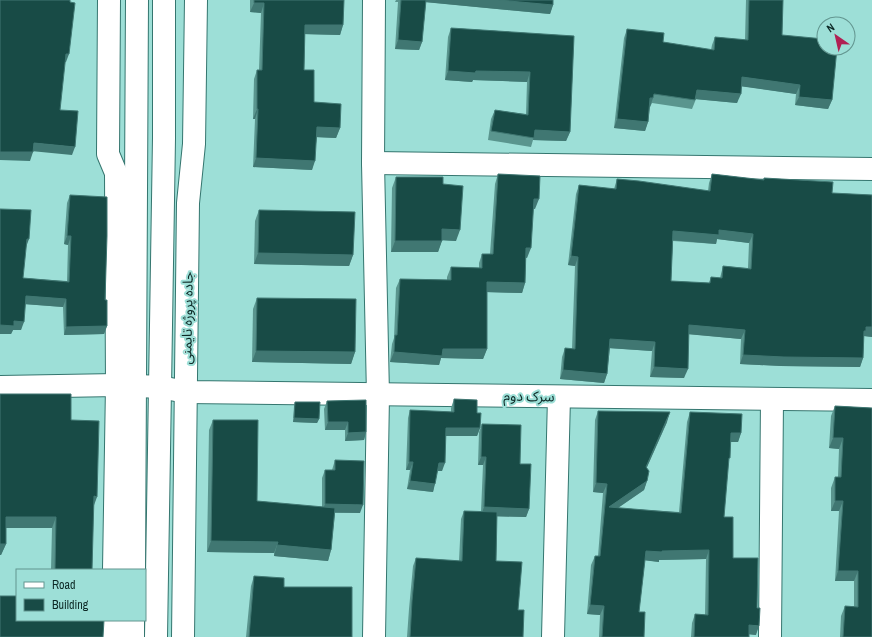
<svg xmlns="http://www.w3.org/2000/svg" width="872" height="637" font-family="'Archivo Narrow','Noto Sans Arabic',sans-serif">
<rect width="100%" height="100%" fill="#9ddfd7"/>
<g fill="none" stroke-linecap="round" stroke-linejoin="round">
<!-- street casing -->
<g stroke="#35766f" stroke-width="24">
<g id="street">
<path d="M374,0l-1,163 5,232 -4,242"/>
<path d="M373,163l499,6"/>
<path d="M0,387l117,-2 43,2 26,5 686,8"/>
<path d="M553,637l6,-240"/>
<path d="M770,637l2,-238"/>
</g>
</g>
<!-- secondary casing -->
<g stroke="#35766f" stroke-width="24">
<g id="secondary">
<path d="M109,0l-1,154 8,19 1,212 -3,185"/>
<path d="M134,570l3,-570"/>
<path d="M113,637v-17"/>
<path d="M133,637v-17"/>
<path d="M156,637l8,-499v-138"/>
<path d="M183,637l5,-434 6,-59 2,-144"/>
</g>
</g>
<!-- street -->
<use href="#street" stroke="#fff" stroke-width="22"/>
<!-- secondary -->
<use href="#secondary" stroke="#fff" stroke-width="22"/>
</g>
<!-- wall -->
<g fill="#5a958e" fill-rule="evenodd">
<path d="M250,0h94l-1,25 -3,10 -35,-1 -1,36 10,32 26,26 -4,10 -19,-1 -5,33 -59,-3 2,-48h-2l1,-40 3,-9h2l2,-57 -11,-1z"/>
<path d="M396,0h157v5l-3,9 -124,-12 -4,40 -3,8 -24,-1 3,-47h-3z"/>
<path d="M746,0h37l-1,35 50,65 -4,9 -33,-4 1,-11 -55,-8 -4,17 -41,-4 -4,10 -40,-6 -2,4 -2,15 -3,9 -31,-3 10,-90 3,-9 36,13 48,8 1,-5 3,-8 30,3z"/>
<path d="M451,28l123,8 -4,96 -4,9 -33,-1 -2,7 -43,-7 3,-21 4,-9 31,4 1,-32 -54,-2 -1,2 -27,-2 3,-43z"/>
<path d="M498,174l37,35h-2l-6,49 -1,-1 -1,26 -3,10 -35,-1v57l-4,10 -42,-1 -2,7 -49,-3 2,-18 2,-6 2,-50 4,-9 47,1v-3l4,-10 28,1v-5l3,-9h8l5,-70z"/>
<path d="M712,174l51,6 1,-2 68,15 40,2v142l-8,-1 -1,22 -3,9 -79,-1 -41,-2 1,-25 -52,-5 -5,44 -34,-1 2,-26 -42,-3 -3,26 -3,9 -44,-4 2,-22 3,-9 7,1 3,-83 -7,-1 8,-71 3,-9 35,4 3,-10 91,12 1,-8zM717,239l32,4 -1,25 -25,-2 -3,12 -9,-1 -2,6 -38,-2 2,-40 43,3z"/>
<path d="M396,177l47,7 13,57 -14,-1 -4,12h-47l1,-64z"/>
<path d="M70,195l35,105 2,26 -3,8 -40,1 -1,-28 -38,-3 -4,26h-8l-2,4h-11v-125l23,69 44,3 1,-36 -4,-1 3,-41z"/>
<path d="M259,210l94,45 -4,11 -95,-2 1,-43z"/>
<path d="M257,298l98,54 -4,12 -99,-2 1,-53z"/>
<path d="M0,394l71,26 22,88 -1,62h-41l1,-42h-46v16l-5,11h-1z"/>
<path d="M454,399l23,14 3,15 -3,8h-31l-4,35h-5l-4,21 -26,-3 3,-19h-4l2,-52 2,-8 41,2v-4z"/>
<path d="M327,401l39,31 -2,8 -19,1v-11h-20l-1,-21z"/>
<path d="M295,402l24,17 -2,4 -24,-1 1,-16z"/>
<path d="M835,406l37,2v229h-32l1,-21 4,-10h9v-25h-19l4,-70h-8v-23l4,-11h3l1,-28 -10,-1 2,-32z"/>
<path d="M598,411l69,11 -20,45v14l-3,9 -26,18 61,4 8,-90 3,-10 51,21 -3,9h-8l-6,75 9,41 23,77 -7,-1v3h-58l1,-14 3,-9 10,1 1,-56 -47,1v2l-14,-2 -6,52 5,25h-45l1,-22 -13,-1 4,-49 4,-9h3l5,-63 -10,-1 2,-72z"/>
<path d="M213,420l44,81 65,6v-29l3,-8h7l3,-10 25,53h-25l-4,37 -3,11 -54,-5v-3l-67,-1 2,-122z"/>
<path d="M482,424l38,40 9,45 -3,8 -29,-1 -1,45 22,49 5,27h-116l2,-28 4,-43 3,-8 43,3 2,-42 3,-8 17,1 2,-47h-5l1,-33z"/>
<path d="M254,576l30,11 68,50h-106l5,-51z"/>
</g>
<!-- shaded-wall -->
<g fill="#407772">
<path d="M425,0h73l55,5 -3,9 -126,-12z"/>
<path d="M254,3h10l-3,10 -11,-1z"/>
<path d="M305,25h38l-3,10 -39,-1z"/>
<path d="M398,40l24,2 -3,8 -24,-1z"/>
<path d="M66,54h3l-3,8h-3z"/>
<path d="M448,71h28l54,1 -3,10 -54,-2 -1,2 -27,-2z"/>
<path d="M742,77l58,8 -4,9 -57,-8z"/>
<path d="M697,90l44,4 -4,9 -43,-4z"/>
<path d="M799,97l33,3 -4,9 -33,-4z"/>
<path d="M650,98h3l-3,9 -3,-1z"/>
<path d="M257,109h1l-3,10h-2z"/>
<path d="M617,119l31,3 -3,9 -31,-3z"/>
<path d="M317,127l23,1 -4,10 -22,-1z"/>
<path d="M535,130l35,2 -4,9 -33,-1z"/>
<path d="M34,143l41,4 -3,8 -41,-4z"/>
<path d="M0,152h33l-3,9 -30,-1z"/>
<path d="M256,158l59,3 -3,9 -59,-3z"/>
<path d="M534,199h5l-4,10 -5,-1z"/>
<path d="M442,229l18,1 -4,11 -18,-1z"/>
<path d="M719,230l34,4 -4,9 -32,-4 -1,5 -46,-4 3,-9z"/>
<path d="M67,236h4l-3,9 -4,-1z"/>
<path d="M27,239h2l-3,8z"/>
<path d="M395,241h47l-4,11h-47z"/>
<path d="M526,248h5l-4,10 -4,-1z"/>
<path d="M258,253l95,2 -4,11 -95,-2z"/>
<path d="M571,256l7,1 -3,9 -7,-1z"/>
<path d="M487,282l38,1 -3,10 -38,-1z"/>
<path d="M26,296l40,3 -3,8 -40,-3z"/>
<path d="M14,321l10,1 -3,8h-8l-2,4h-11v-9z"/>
<path d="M689,325l56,5 -4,9 -55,-5z"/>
<path d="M107,326l-3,8 -40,1 2,-8z"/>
<path d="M866,327h6v10l-8,-1 -2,5 2,-10z"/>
<path d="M610,339l45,3 -3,9 -45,-3z"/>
<path d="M443,349h44l-4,10 -42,-1 -2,7 -49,-3 4,-10z"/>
<path d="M256,351l99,1 -4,12 -99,-2z"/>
<path d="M743,355l120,3 -3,9 -79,-1 -41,-2z"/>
<path d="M654,367l34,2 -4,9 -34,-1z"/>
<path d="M563,370l44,4 -3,9 -44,-4z"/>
<path d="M670,412l-3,10 -24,54 3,-9z"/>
<path d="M294,418l25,1 -2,4 -24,-1z"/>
<path d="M328,422h20l-3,8h-20z"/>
<path d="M446,428h34l-3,8h-34z"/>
<path d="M366,432l-2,8 -19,1 3,-8z"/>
<path d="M731,433h10l-3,9h-11z"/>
<path d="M833,438h10l-4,11 -10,-1z"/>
<path d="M481,457h5l-3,8h-5z"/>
<path d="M409,462h4l-3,8h-4z"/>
<path d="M439,463h6l-3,8h-6z"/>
<path d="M410,481l25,3 -2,8 -26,-3z"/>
<path d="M647,481l-3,9 -38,26 3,-9z"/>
<path d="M596,483l11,1 -4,9 -10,-1z"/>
<path d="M94,496l3,1 -4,11z"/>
<path d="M835,501h8l-4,10h-8z"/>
<path d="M325,504l38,1 -3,8 -38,-1z"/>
<path d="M484,507l45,2 -3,8 -45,-1z"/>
<path d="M6,517h50l-4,11h-50z"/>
<path d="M211,541l67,1 -4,11 -67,-1z"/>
<path d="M0,544h6l-5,11h-1z"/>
<path d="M277,545l54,5 -3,11 -54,-5z"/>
<path d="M709,550l-3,9 -47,1v2l-17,-2 4,-9z"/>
<path d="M838,571h20l-4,10h-19z"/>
<path d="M590,605l14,1 -4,9 -13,-1z"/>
<path d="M749,625l10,1 -3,9 -10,-1z"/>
</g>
<!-- building -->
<g fill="#184b46" stroke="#407772" fill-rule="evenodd">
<path d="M0,0h70v2l5,1 -6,51h-3l-6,56 18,1 -3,36 -41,-4 -1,9h-33z"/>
<path d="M254,0h90l-1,25h-38l-1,45h10v32l27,2 -1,24 -23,-1 -2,34 -59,-3 2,-49h-1v-39h5l2,-67h-10z"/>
<path d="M401,0h25l-4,42 -24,-2z"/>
<path d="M498,0h55v5z"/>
<path d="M749,0h34l-1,35 42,4v9h13l-5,52 -33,-3 1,-12 -58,-8 -1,17 -44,-4 -2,10 -41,-6 -1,4h-3l-2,24 -31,-3 10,-90 37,4 -1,9 51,8 1,-13 33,3z"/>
<path d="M451,28l123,8 -4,96 -35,-2 -1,8 -43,-7 4,-21 33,5 2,-43 -54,-1 -1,2 -27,-2z"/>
<path d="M498,174l42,2 -1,23h-5l-3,49h-5l-1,35 -38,-1v67h-44l-1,7 -48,-4 1,-17h2l3,-56 51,1v-13l31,1v-14h11z"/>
<path d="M712,174l52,6v-2l69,4 -1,11 40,2v132h-6v4h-2l-1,27 -79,-1 -41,-2 2,-25 -56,-5 -1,44 -34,-2 1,-25 -45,-3 -3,35 -44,-4 2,-22 10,1 3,-92 -7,-1 8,-71 37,4 1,-10 22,2 71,10zM719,230l34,4 -2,35 -28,-3 -1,12 -11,-1 -1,6 -39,-2 2,-50 46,4z"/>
<path d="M396,177h47v7l20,2 -3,44 -18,-1v12h-47z"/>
<path d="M70,195l37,2v39l-2,64h2v26l-41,1v-28l-40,-3 -2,26 -10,-1v5l-14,-1v-116l31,1 -2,29h-2l-4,39 46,4 2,-46h-4z"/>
<path d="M259,210l96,2 -2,43 -95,-2z"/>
<path d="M257,298l99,1 -1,53 -99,-1z"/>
<path d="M0,394h71v26l28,1 -2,76 -3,-1 -2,74h-37l1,-53h-50v27h-6z"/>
<path d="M454,399l23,1v13h4l-1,15h-34l-1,35h-6l-4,21 -25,-3 3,-19h-4l1,-52 44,2z"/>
<path d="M366,400v32l-18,1v-11h-20l-1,-21z"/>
<path d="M295,402h25l-1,17 -25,-1z"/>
<path d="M835,406l37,2v229h-29l2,-31 13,1v-36h-20l5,-70h-8v-24h6l2,-39h-10z"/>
<path d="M598,411l72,1 -24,55 3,4 -2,10 -38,26 72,6 9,-101 52,2 -1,19h-10l-1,25h-1l-5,59h9v41h25l-1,50h3l-1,18 -10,-1v12h-55l1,-23 13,1 1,-65 -47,1v1l-16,-1 -7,61h6l-1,25h-42l2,-31 -14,-1 5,-49h5l7,-72 -11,-1z"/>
<path d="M213,420h45l-1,81 78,7 -4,42 -54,-5 1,-3 -67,-1z"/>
<path d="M482,424l39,1 -1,39h11l-2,45 -45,-2 2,-50h-5z"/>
<path d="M335,460l29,1 -1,44 -38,-1v-34h10z"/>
<path d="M464,511l33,1 -1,49 26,1 -4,48h6l-1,27h-113l2,-36 4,-43 46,3z"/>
<path d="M254,576l30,2v9h68v50h-103z"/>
<path d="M0,596h17v24h87l-1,17h-103z"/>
</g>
<g text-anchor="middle" stroke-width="4" stroke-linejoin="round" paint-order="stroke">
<!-- street labels -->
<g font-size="14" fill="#0d2926" stroke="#9ddfd7">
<text transform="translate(187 318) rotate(-89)" y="5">جاده پروژه تایمنی</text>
<text transform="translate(529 396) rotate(1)" y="5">سرک دوم</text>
</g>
</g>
<!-- legend -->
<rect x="16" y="569" width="130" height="52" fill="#9ddfd7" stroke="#639690"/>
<rect x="24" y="582" width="20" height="6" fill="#ffffff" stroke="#639690"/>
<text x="52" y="589" font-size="12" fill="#0d2926">Road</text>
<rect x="24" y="599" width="20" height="12" fill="#184b46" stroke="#639690"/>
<text x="52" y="609" font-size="12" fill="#0d2926">Building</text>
<!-- north arrow -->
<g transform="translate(836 36) rotate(326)"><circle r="19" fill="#9ddfd7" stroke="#639690"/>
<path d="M0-3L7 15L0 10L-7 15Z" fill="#b02053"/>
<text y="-6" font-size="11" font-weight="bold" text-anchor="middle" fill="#0d2926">N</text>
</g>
</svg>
